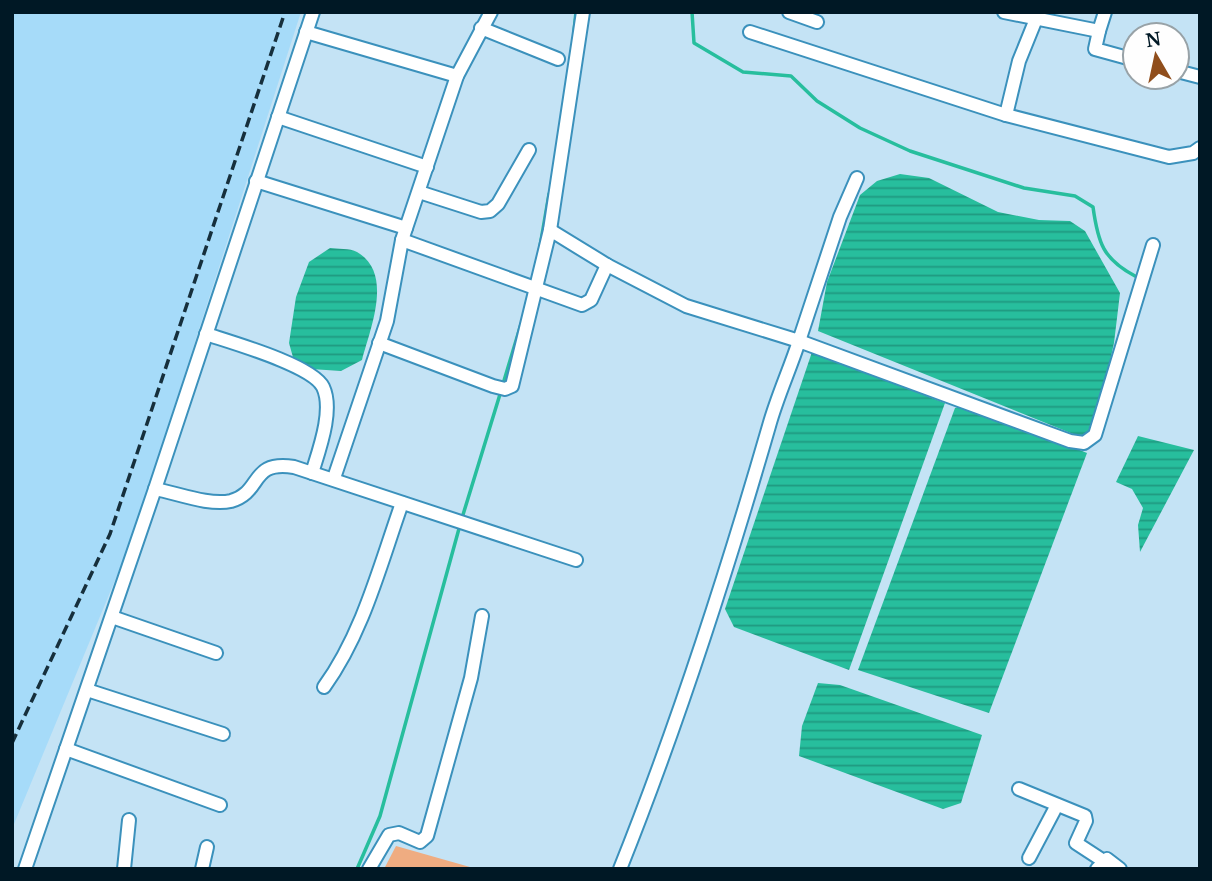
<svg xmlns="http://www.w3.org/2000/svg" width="1212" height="881" font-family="'Noto Serif',serif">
<defs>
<pattern id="water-rules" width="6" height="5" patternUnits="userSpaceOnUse" patternTransform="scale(1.75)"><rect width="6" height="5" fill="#27be9d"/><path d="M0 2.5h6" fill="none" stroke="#1f9980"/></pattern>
</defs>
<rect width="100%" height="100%" fill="#c4e3f5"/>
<!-- built -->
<path fill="#a6dbf9" d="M12,12h289l-171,532 -118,285z"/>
<!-- green -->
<path fill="#efac81" d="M396,846l81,23h-93z"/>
<!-- water -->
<g fill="url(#water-rules)">
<path d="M900,174l29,4 69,34 41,8 31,1 15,10 35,62 -6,50 -19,86 -12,9 -265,-107 9,-49 33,-87 17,-14z"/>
<path d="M330,248c7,1 20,0 27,4 37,21 13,77 5,108l-21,11 -45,-3 -7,-25 7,-46 13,-35z"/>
<path d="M812,352l133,51 -96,267 -115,-43 -9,-18z"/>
<path d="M968,404l119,49 -98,260 -131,-43 97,-262z"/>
<path d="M1138,436l56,14 -54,102 -2,-27 5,-17 -11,-19 -16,-7z"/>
<path d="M818,683l22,2 142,50 -21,68 -18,6 -144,-53 3,-30z"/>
</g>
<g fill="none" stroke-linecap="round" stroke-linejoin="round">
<!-- stream -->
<g stroke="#27be9d" stroke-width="3.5">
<path d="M692,12l2,31 49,29 48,4 26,25 43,27 50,23 114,37 51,8 18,11c5,36 10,52 42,69"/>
<path d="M574,31l2,-19"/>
<path d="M539,252l10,-58"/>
<path d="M503,384l18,-60"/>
<path d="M462,518l39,-127"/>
<path d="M357,869l23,-53 80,-291"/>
</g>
<!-- minor casing -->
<g stroke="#3b91bc" stroke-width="16">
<g id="minor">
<path d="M789,12l28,10"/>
<path d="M1004,12l95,19 6,-19"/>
<path d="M481,28l77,31"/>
<path d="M1099,31l-4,18 40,11"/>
<path d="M306,32l151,44"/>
<path d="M750,32l256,83 163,42 24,-4 7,-5"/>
<path d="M1177,71l23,6"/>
<path d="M1006,115l13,-54 17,-42"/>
<path d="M278,117l149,50"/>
<path d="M256,181l150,47"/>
<path d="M419,192l62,20 9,-1 8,-7 31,-54"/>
<path d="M550,230l57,35 79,41 113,35 41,-124 17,-39"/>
<path d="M402,240l180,65 9,-5 16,-35"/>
<path d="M206,334c24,8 106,31 117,53 11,23 -4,63 -11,86"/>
<path d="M379,343l114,43 12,3 7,-3 38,-156 33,-218"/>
<path d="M334,478l53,-157 15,-81 55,-164 34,-64"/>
<path d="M155,489c22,4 54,17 76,12 32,-9 18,-41 63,-34l282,93"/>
<path d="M112,617l104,36"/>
<path d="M324,687c39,-54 56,-122 78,-184"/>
<path d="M87,690l136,44"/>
<path d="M66,749l154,56"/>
<path d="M1019,789l66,27 1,5 -10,22 26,17"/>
<path d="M1029,858l28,-53"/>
<path d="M25,869l130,-380 158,-477"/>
<path d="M124,869l5,-49"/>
<path d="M202,869l5,-22"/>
<path d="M369,869l20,-34 10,-2 21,9 7,-6 44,-158 11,-62"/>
<path d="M620,869c58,-145 106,-294 149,-443 8,-29 21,-57 30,-85l271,100 14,2 11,-8 58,-190"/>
<path d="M1097,869l10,-10 13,10"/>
</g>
</g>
<!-- minor -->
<use href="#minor" stroke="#fff" stroke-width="12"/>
<!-- rail -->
<path stroke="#162f3c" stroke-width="3.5" stroke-dasharray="10 5" stroke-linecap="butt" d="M12,743l98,-209 175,-522"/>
</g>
<!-- border -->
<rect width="1212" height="881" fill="none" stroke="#001825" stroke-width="28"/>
<!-- north arrow -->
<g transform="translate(1156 56) rotate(351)"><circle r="33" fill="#fefefe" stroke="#98a2a7" stroke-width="2"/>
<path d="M0-5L12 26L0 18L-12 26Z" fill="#904e1c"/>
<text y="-10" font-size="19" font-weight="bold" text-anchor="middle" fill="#001825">N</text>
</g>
</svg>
